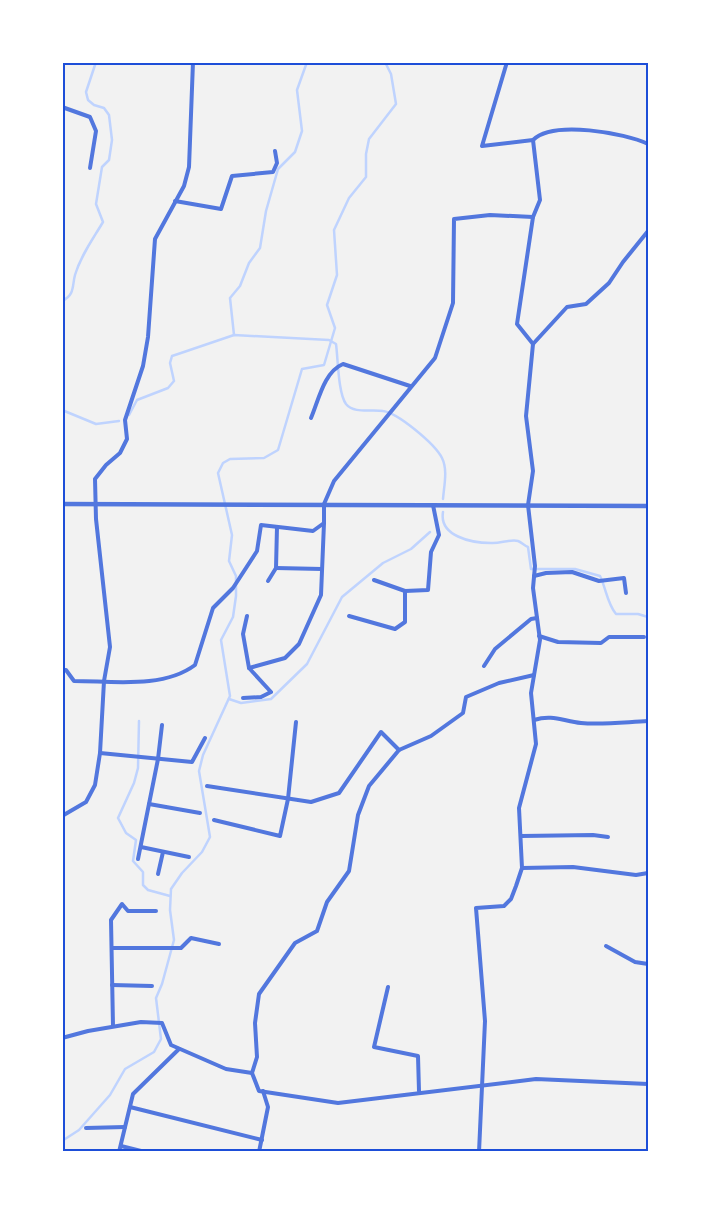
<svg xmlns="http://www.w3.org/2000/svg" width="711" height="1214" font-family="Bitter,serif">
<rect width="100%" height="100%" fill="#f2f2f2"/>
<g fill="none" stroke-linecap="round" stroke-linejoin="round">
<!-- stream -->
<g stroke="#bfd3fe" stroke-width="2.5">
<path d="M62,301c13,-6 10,-15 13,-26 6,-20 18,-36 28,-53l-7,-18 6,-37 7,-7 3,-20 -3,-25 -5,-7 -10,-3 -6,-5 -2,-8 10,-30"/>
<path d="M234,335l-4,-37 10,-12 9,-23 11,-15 6,-37 12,-42 17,-17 7,-21 -5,-41 10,-28"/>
<path d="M62,410l34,14 23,-3"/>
<path d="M129,415l8,-15 31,-12 6,-7 -4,-18 2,-7 9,-3 53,-18 95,5 7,4c2,14 2,49 10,60 8,10 25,5 37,7 15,2 52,33 59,47 6,12 2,28 1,41"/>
<path d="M443,512c-4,24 28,31 48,31 8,1 19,-4 27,-2 3,1 7,5 10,6l3,22h44l25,7c6,12 7,27 16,38h22l10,3"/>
<path d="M229,699l12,4 30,-4 36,-35 35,-67 41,-34 28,-14 19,-17"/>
<path d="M139,721l-1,47 -4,15 -16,35 8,15 10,7 -3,21 10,11v13l5,5 22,6"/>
<path d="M62,1141l17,-11 31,-35 15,-26 29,-17 7,-13 -5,-41 6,-14 12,-44 -4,-30 1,-21 11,-16 20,-21 8,-15 -11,-66 4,-16 27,-59 -9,-56 12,-23 3,-21v-20l-7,-15 3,-26 -14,-62 5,-10 7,-4 34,-1 14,-8 24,-81 22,-4 11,-37 -8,-23 10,-30 -3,-45 15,-32 17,-21v-23l3,-15 27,-35 -5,-30 -6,-12"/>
</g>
<!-- minor -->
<g stroke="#5277de" stroke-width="4">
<path d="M507,62l-25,84 51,-6c20,-20 92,-7 115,4"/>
<path d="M62,107l28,10 6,14 -6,37"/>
<path d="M175,201l46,8 11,-33 41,-4 4,-9 -2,-12"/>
<path d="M533,344l-16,-20 16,-107 7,-17 -7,-60"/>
<path d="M311,418c8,-19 13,-46 32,-54l67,22"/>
<path d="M276,568l46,1"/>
<path d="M534,576l12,-3 26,-1 27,9 25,-3 2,15"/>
<path d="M374,580l31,11 23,-1 3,-38 8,-17 -6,-30"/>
<path d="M268,581l8,-13 1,-41"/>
<path d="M349,616l46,13 10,-7v-31"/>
<path d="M539,636l19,6 43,1 8,-6h35"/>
<path d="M484,666l11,-17 36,-30 6,-1"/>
<path d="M249,668l36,-10 14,-14 22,-49 3,-72"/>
<path d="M62,670h4l8,11c38,0 89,8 121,-16l18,-57 20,-20 24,-37 4,-26 52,6 11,-8v-19l10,-23 101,-123 18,-55 1,-84 36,-4 43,2"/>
<path d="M534,675l-35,8 -33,14 -3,16 -32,23 -32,14 -30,36 -11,29 -9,56 -22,31 -10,29 -22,12 -36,51 -4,29 2,34 -5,16 7,18 79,12 198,-24 112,5"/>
<path d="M243,698l18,-1 10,-5 -22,-24 -6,-34 4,-18"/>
<path d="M534,720c18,-6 29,1 47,3 21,2 45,-1 67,-2"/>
<path d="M100,753l92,9 13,-24"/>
<path d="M207,786l104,16 28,-9 42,-61 18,18"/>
<path d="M149,804l51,9"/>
<path d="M62,816l24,-14 9,-17 5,-32 4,-72 6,-34 -14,-128 -1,-40 11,-14 14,-12 7,-14 -2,-19 18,-54 5,-29 7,-98 29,-53 5,-19 4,-105"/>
<path d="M214,820l66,16 8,-37 8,-77"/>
<path d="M521,836l72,-1 15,2"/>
<path d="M141,847l48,10"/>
<path d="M138,859l20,-100 4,-34"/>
<path d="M522,868l51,-1 63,8 12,-2"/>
<path d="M158,874l5,-22"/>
<path d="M606,946l29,16 13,2"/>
<path d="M112,948h69l10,-10 28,6"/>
<path d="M112,985l40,1"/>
<path d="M388,987l-14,60 44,9 1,35"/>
<path d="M113,1026l-2,-106 11,-16 6,7h28"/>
<path d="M62,1038l26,-7 53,-9 21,1 9,22 55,24 26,4"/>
<path d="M130,1107l132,33"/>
<path d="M86,1128l39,-1"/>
<path d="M121,1146l24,6"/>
<path d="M119,1152l14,-58 46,-45"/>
<path d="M259,1152l9,-45 -5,-16"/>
<path d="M479,1152l6,-131 -9,-113 28,-2 7,-7 5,-13 6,-18 -3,-60 17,-64 -5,-51 9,-53 -7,-52 2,-22 -7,-61 5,-34 -7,-55 7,-72 34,-37 19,-3 23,-21 14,-21 25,-31"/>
</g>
<!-- tertiary -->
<path stroke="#5277de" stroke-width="4.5" d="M62,504l586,2"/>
</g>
<!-- border -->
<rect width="711" height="1214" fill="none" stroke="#ffffff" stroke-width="128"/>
<rect x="64" y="64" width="583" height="1086" fill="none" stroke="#1d4ed8" stroke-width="2"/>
</svg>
